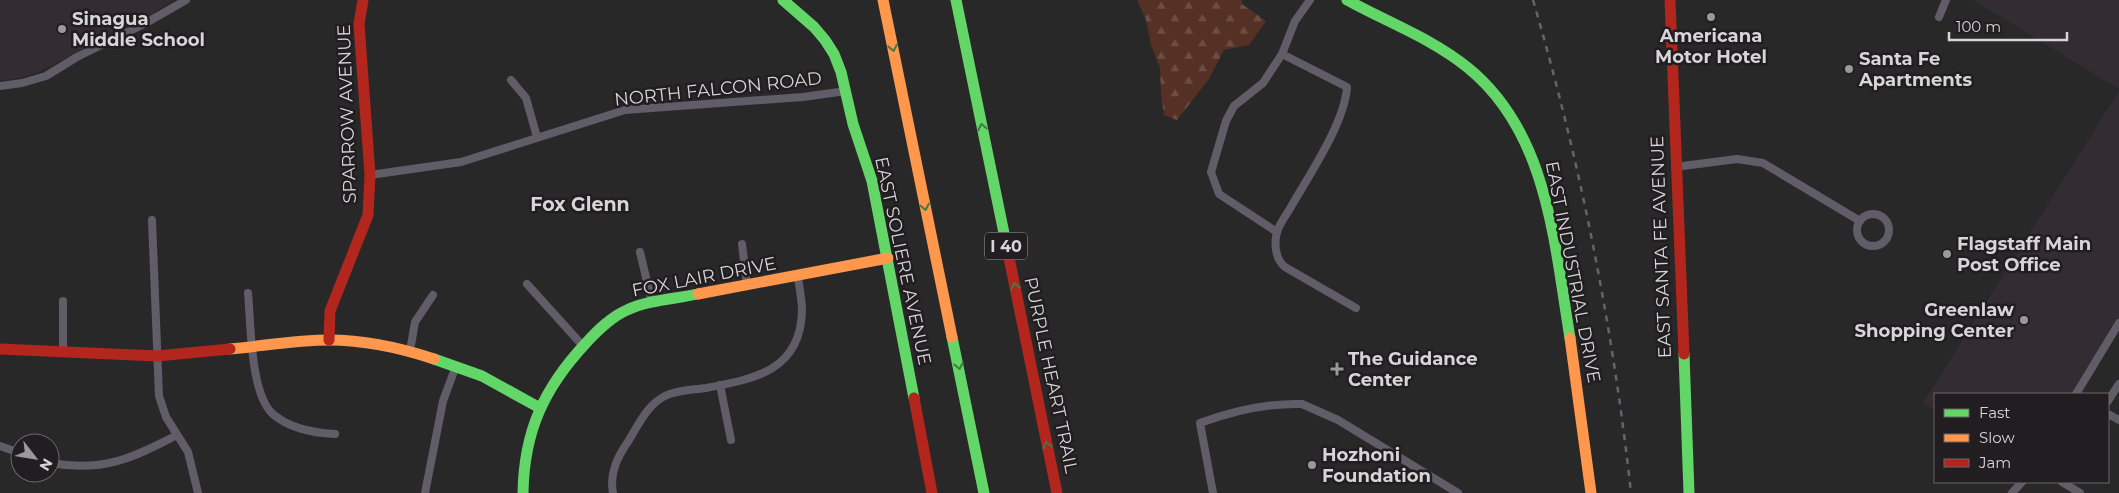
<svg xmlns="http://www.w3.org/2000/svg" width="2119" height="493" font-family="Montserrat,sans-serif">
<defs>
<pattern id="forest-firs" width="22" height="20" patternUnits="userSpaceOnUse" patternTransform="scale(1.25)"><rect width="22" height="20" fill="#553024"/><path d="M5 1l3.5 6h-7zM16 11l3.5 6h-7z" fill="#6d4d43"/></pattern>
</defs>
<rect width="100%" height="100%" fill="#292829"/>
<!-- built -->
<g fill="#342c33">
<path d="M0,0h172l-21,15 -112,57 -20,6 -19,2z"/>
<path d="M1973,0h146v89z"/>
<path d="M2119,91v232l-43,71h-141v16l-12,-7z"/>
</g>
<!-- forest -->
<path fill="url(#forest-firs)" d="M1137,0h105v4l24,17 -17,24 -25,5 -15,29 -32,41 -13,-5 -3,-21 -1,-26 -9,-23 -5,-25z"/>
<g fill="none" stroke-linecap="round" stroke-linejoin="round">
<!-- street -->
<g stroke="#605d68" stroke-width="8">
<path d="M1939,17l7,-17"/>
<path d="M1282,54l65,33c-2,35 -37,87 -55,118 -4,8 -12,17 -15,27 -3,11 -2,27 8,35l71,41"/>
<path d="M511,80l15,18 11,39"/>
<path d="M0,86l22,-3 24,-7 31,-19 69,-34 40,-23"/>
<path d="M1675,167l62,-8 26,4 97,58"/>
<path d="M370,175l91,-13 164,-52 178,-13 43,-6"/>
<circle cx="1873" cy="230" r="16"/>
<path d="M152,220l7,176 7,21 22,35 10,41"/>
<path d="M1277,232l-58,-38 -8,-22 15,-51 8,-15 29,-23 19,-29 13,-33 15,-21"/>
<path d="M742,244l5,41"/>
<path d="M640,252l12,51"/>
<path d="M527,284l56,62"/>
<path d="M248,293c3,30 2,103 26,122 17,14 40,18 61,19"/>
<path d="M410,351l5,-29 18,-27"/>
<path d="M63,352v-51"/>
<path d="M720,385l11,55"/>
<path d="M2076,394l43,-71"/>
<path d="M2108,401l11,-17"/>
<path d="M2108,414l11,6"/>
<path d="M0,446l20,7"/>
<path d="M50,463c53,9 81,-4 127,-28"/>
<path d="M2062,482l18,11"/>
<path d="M425,493l18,-92 13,-35"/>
<path d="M613,493c-4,-20 5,-37 16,-53 10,-16 18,-35 36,-44 11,-6 28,-6 41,-8 48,-9 95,-17 96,-78 0,-11 -3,-23 -4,-34"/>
<path d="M1213,493l-13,-70c33,-12 67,-20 102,-19l36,16 120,73"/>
<path d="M2012,493l10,-11"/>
</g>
<!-- fast -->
<g stroke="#63d668" stroke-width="11">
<path d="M783,0l31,27 11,13 9,14 7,18 12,52 19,57 42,217"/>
<path d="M956,0l49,238"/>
<path d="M1347,0c40,22 84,38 120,67 81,65 87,175 103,271"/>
<path d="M952,337l32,156"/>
<path d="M1684,354l5,139"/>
<path d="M434,359l48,17 58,32"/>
<path d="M523,493c1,-62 21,-105 63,-150 12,-13 25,-26 41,-33 21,-10 48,-11 71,-16"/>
</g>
<!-- slow -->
<g stroke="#ff974d" stroke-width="11">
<path d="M883,0l69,337"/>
<path d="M698,294l190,-36"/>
<path d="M1570,338l21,155"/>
<path d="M230,349c33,-3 67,-9 99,-9 36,0 72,8 105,19"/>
</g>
<!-- jam -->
<g stroke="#b3261e" stroke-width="11">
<path d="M1670,0l14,354"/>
<path d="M1005,238l52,255"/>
<path d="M329,340l1,-29 38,-96 2,-40 -11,-151 4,-24"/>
<path d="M0,349l157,7 73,-7"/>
<path d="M914,398l18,95"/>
</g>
<!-- rail -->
<path stroke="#65646a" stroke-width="2.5" stroke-dasharray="6 6" stroke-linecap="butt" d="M1533,0c47,161 80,327 98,493"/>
</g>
<!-- one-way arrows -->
<defs><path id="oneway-chevron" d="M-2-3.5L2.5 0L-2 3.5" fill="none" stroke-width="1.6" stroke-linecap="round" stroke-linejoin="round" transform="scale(1.25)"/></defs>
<g stroke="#427a44">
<use href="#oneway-chevron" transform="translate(893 48) rotate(79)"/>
<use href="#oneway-chevron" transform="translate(982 127) rotate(-102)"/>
<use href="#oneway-chevron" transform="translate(925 207) rotate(78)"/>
<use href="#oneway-chevron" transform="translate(1015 286) rotate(-102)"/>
<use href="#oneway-chevron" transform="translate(959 366) rotate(79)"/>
<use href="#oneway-chevron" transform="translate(1047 445) rotate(-102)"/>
</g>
<!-- markers -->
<g fill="#9a989a" stroke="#211d20" stroke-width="2">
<circle cx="1711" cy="17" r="5"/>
<circle cx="62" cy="29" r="5"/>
<circle cx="1849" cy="69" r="5"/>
<circle cx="1947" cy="254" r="5"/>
<circle cx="2024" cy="320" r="5"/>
<path d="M1334.5 361.5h5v5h5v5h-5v5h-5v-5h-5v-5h5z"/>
<circle cx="1312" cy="465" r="5"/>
</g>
<g text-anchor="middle" stroke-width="5" stroke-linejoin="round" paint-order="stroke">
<!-- shield labels -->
<rect fill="#211d20" stroke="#a09ea0" stroke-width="1" x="985" y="232.5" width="42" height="27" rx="4"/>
<g font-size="16" font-weight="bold" fill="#d7d5d7">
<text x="1006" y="252">I 40</text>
</g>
<!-- poi labels -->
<g font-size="18" font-weight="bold" fill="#d7d5d7" stroke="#211d20" text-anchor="start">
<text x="72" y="25">Sinagua<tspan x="72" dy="21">Middle School</tspan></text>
<text x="1711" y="42" text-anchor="middle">Americana<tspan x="1711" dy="21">Motor Hotel</tspan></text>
<text x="1859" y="65">Santa Fe<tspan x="1859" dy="21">Apartments</tspan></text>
<text x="1957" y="250">Flagstaff Main<tspan x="1957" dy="21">Post Office</tspan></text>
<text x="2014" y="316" text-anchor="end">Greenlaw<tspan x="2014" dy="21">Shopping Center</tspan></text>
<text x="1348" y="365">The Guidance<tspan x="1348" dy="21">Center</tspan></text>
<text x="1322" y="461">Hozhoni<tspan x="1322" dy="21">Foundation</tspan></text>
</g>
<!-- street labels -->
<g font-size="18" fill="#d7d5d7" stroke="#211d20">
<text transform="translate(718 89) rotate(-6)" y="6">NORTH FALCON ROAD</text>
<text transform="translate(347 114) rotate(-92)" y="6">SPARROW AVENUE</text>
<text transform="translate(1661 247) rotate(-92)" y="6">EAST SANTA FE AVENUE</text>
<text transform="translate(903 261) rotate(78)" y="6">EAST SOLIERE AVENUE</text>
<text transform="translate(1573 272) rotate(79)" y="6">EAST INDUSTRIAL DRIVE</text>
<text transform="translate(704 277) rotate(-11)" y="6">FOX LAIR DRIVE</text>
<text transform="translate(1051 375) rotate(78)" y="6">PURPLE HEART TRAIL</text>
</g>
<!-- neighbourhood labels -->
<g font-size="19" font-weight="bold" fill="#d7d5d7" stroke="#211d20">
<text x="580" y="211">Fox Glenn</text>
</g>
</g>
<!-- legend -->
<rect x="1934" y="393" width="175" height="90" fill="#211d20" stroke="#6a6769"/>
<rect x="1944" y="409" width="25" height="8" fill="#63d668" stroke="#6a6769"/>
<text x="1979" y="418" font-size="15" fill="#d7d5d7">Fast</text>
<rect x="1944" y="434" width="25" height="8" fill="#ff974d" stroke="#6a6769"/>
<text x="1979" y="443" font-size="15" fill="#d7d5d7">Slow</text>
<rect x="1944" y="459" width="25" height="8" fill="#b3261e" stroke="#6a6769"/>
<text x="1979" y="468" font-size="15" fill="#d7d5d7">Jam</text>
<!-- north arrow -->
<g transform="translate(35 458) rotate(121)"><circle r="24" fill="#211d20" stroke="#6a6769"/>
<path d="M0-4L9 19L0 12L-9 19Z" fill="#9a989a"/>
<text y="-8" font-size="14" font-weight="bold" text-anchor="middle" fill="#d7d5d7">N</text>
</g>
<!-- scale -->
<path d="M1949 32v8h118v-8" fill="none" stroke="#d7d5d7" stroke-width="2.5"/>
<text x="1956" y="32" font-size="15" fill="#d7d5d7" stroke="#211d20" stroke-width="4" paint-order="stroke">100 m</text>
</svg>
